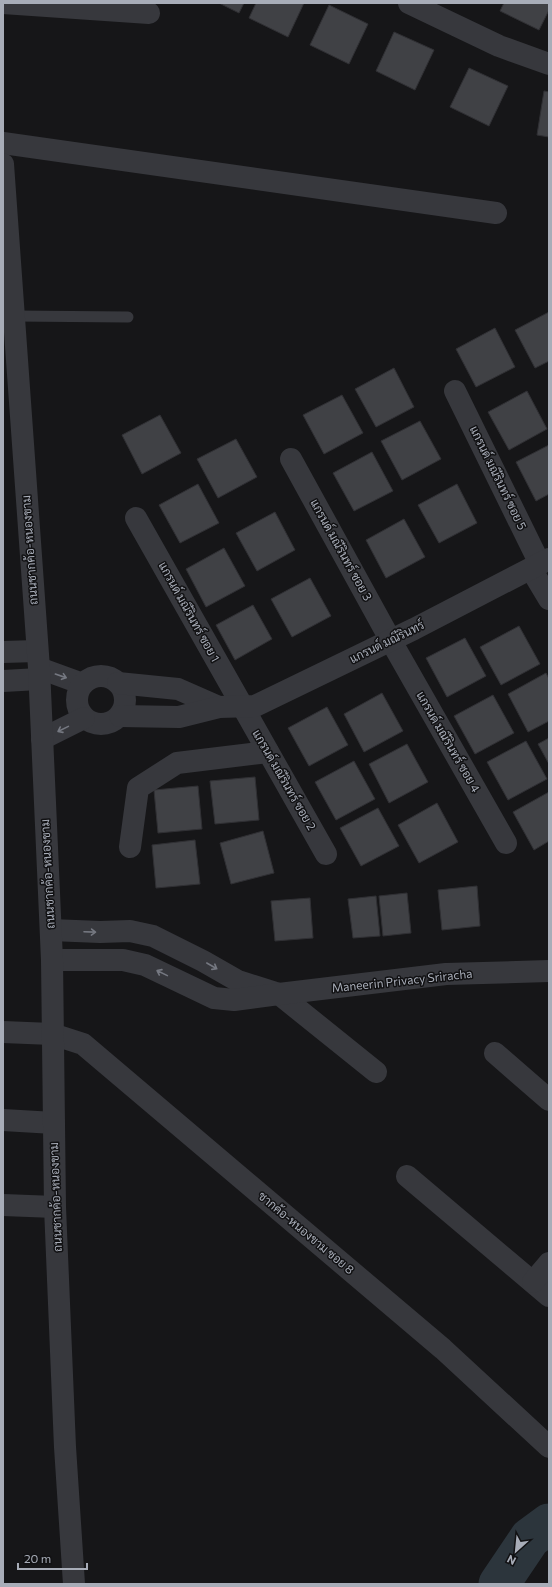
<svg xmlns="http://www.w3.org/2000/svg" width="552" height="1587" font-family="Commissioner,Sarabun,sans-serif">
<rect width="100%" height="100%" fill="#161618"/>
<g fill="none" stroke-linecap="round" stroke-linejoin="round">
<!-- river -->
<path stroke="#2c353c" stroke-width="41" d="M499,1584l31,-46 19,-14"/>
</g>
<!-- building -->
<g fill="#404145" stroke="#303034">
<path d="M219,3h25l-5,10z"/>
<path d="M256,3h48l-16,34 -39,-19z"/>
<path d="M504,3h45v7l-10,20 -39,-19z"/>
<path d="M329,5l39,19 -19,40 -39,-19z"/>
<path d="M394,32l40,18 -19,40 -39,-19z"/>
<path d="M469,68l39,18 -19,40 -39,-19z"/>
<path d="M544,91l5,1v45l-12,-2z"/>
<path d="M549,312v49l-14,7 -20,-38z"/>
<path d="M495,328l20,39 -39,20 -20,-38z"/>
<path d="M394,368l20,39 -38,20 -21,-38z"/>
<path d="M527,391l20,38 -38,21 -21,-38z"/>
<path d="M342,395l21,38 -39,21 -21,-39z"/>
<path d="M160,415l21,38 -39,21 -20,-39z"/>
<path d="M420,421l21,38 -39,21 -21,-39z"/>
<path d="M236,439l21,38 -39,21 -21,-39z"/>
<path d="M549,445v49l-13,7 -20,-39z"/>
<path d="M372,452l21,39 -39,20 -21,-38z"/>
<path d="M198,484l21,39 -39,20 -21,-38z"/>
<path d="M457,484l20,39 -38,20 -21,-38z"/>
<path d="M275,512l20,38 -38,21 -21,-38z"/>
<path d="M404,519l21,38 -39,21 -20,-38z"/>
<path d="M224,548l21,38 -39,21 -20,-38z"/>
<path d="M310,578l21,38 -39,21 -21,-38z"/>
<path d="M253,605l19,34 -37,21 -19,-35z"/>
<path d="M519,626l21,38 -39,21 -21,-38z"/>
<path d="M465,638l21,38 -39,21 -21,-39z"/>
<path d="M546,673l3,6v42l-21,11 -20,-38z"/>
<path d="M382,693l21,38 -39,21 -20,-38z"/>
<path d="M493,695l21,38 -39,21 -21,-38z"/>
<path d="M327,707l21,38 -39,21 -21,-38z"/>
<path d="M549,738v26l-11,-20z"/>
<path d="M526,741l21,38 -39,21 -21,-38z"/>
<path d="M407,744l21,38 -39,21 -20,-39z"/>
<path d="M354,761l21,38 -39,21 -21,-38z"/>
<path d="M255,777l4,43 -44,4 -5,-43z"/>
<path d="M198,786l4,43 -44,4 -4,-43z"/>
<path d="M549,792v49l-15,9 -21,-38z"/>
<path d="M437,803l21,39 -39,21 -21,-38z"/>
<path d="M378,808l21,38 -38,20 -21,-38z"/>
<path d="M263,831l11,42 -43,11 -11,-41z"/>
<path d="M195,840l5,44 -44,4 -4,-43z"/>
<path d="M477,886l3,40 -38,4 -4,-40z"/>
<path d="M407,893l4,40 -28,3 -4,-40z"/>
<path d="M376,896l4,40 -27,2 -5,-39z"/>
<path d="M310,898l3,40 -38,3 -4,-40z"/>
</g>
<g fill="none" stroke-linecap="round" stroke-linejoin="round">
<!-- service -->
<path stroke="#37383d" stroke-width="11" d="M14,316l114,1"/>
<!-- minor -->
<g stroke="#37383d" stroke-width="22">
<path d="M3,3l146,10"/>
<path d="M409,3l90,43 50,18"/>
<path d="M3,143l493,70"/>
<path d="M455,391l85,173"/>
<path d="M291,459l100,182 115,202"/>
<path d="M136,518l190,336"/>
<path d="M531,569l18,30"/>
<path d="M3,652l34,-1"/>
<path d="M39,668l44,16"/>
<circle cx="101" cy="700" r="24"/>
<path d="M3,681l36,-2"/>
<path d="M118,683l60,6 41,18"/>
<path d="M120,716l59,1 40,-10 36,-1 159,-77 135,-70"/>
<path d="M42,739l42,-21"/>
<path d="M130,847l8,-59 39,-25 91,-11"/>
<path d="M51,930l49,2 30,-1 23,5 50,25 35,20 41,13 97,78"/>
<path d="M52,960h71l22,5 69,33 20,2 45,-6 167,-20 103,-3"/>
<path d="M3,1032l49,2 31,10 360,305 106,98"/>
<path d="M495,1053l54,47"/>
<path d="M3,1120l51,3"/>
<path d="M407,1176l142,120"/>
<path d="M3,1205l52,2"/>
<path d="M533,1282l16,-19"/>
</g>
<!-- tertiary -->
<path stroke="#37383d" stroke-width="22" d="M3,164l36,504 13,292 3,247 10,240 9,137"/>
</g>
<!-- one-way arrows -->
<defs><path id="oneway-shaft" d="M-6 0H5M1.5-3L5.5 0L1.5 3" fill="none" stroke-width="1.6" stroke-linecap="round" stroke-linejoin="round"/></defs>
<g stroke="#757881">
<use href="#oneway-shaft" transform="translate(61 676) rotate(19)"/>
<use href="#oneway-shaft" transform="translate(63 729) rotate(154)"/>
<use href="#oneway-shaft" transform="translate(90 932) rotate(2)"/>
<use href="#oneway-shaft" transform="translate(212 966) rotate(30)"/>
<use href="#oneway-shaft" transform="translate(162 973) rotate(-154)"/>
</g>
<g text-anchor="middle" stroke-width="3" stroke-linejoin="round" paint-order="stroke">
<!-- street labels -->
<g font-size="12" fill="#a8adb8" stroke="#111113">
<text transform="translate(498 478) rotate(64)" y="4">แกรนด์ มณีรินทร์ ซอย 5</text>
<text transform="translate(30 550) rotate(-94)" y="4">ถนนชากค้อ-หนองขาม</text>
<text transform="translate(341 550) rotate(61)" y="4">แกรนด์ มณีรินทร์ ซอย 3</text>
<text transform="translate(189 612) rotate(61)" y="4">แกรนด์ มณีรินทร์ ซอย 1</text>
<text transform="translate(387 642) rotate(-26)" y="4">แกรนด์ มณีรินทร์</text>
<text transform="translate(448 742) rotate(60)" y="4">แกรนด์ มณีรินทร์ ซอย 4</text>
<text transform="translate(284 780) rotate(60)" y="4">แกรนด์ มณีรินทร์ ซอย 2</text>
<text transform="translate(48 874) rotate(-93)" y="4">ถนนชากค้อ-หนองขาม</text>
<text transform="translate(402 981) rotate(-6)" y="4">Maneerin Privacy Sriracha</text>
<text transform="translate(56 1197) rotate(-92)" y="4">ถนนชากค้อ-หนองขาม</text>
<text transform="translate(306 1233) rotate(40)" y="4">ชากค้อ-หนองขาม ซอย 8</text>
</g>
</g>
<!-- border -->
<rect width="552" height="1587" fill="none" stroke="#a8adb8" stroke-width="8"/>
<!-- north arrow -->
<g transform="translate(516 1551) rotate(207)" stroke="#111113" stroke-width="3" paint-order="stroke">
<path d="M0-3L7 15L0 10L-7 15Z" fill="#a8adb8"/>
<text y="-6" font-size="11" font-weight="bold" text-anchor="middle" fill="#a8adb8">N</text>
</g>
<!-- scale -->
<path d="M18 1563v6h69v-6" fill="none" stroke="#a8adb8" stroke-width="2"/>
<text x="24" y="1563" font-size="12" fill="#a8adb8" stroke="#111113" stroke-width="3" paint-order="stroke">20 m</text>
</svg>
